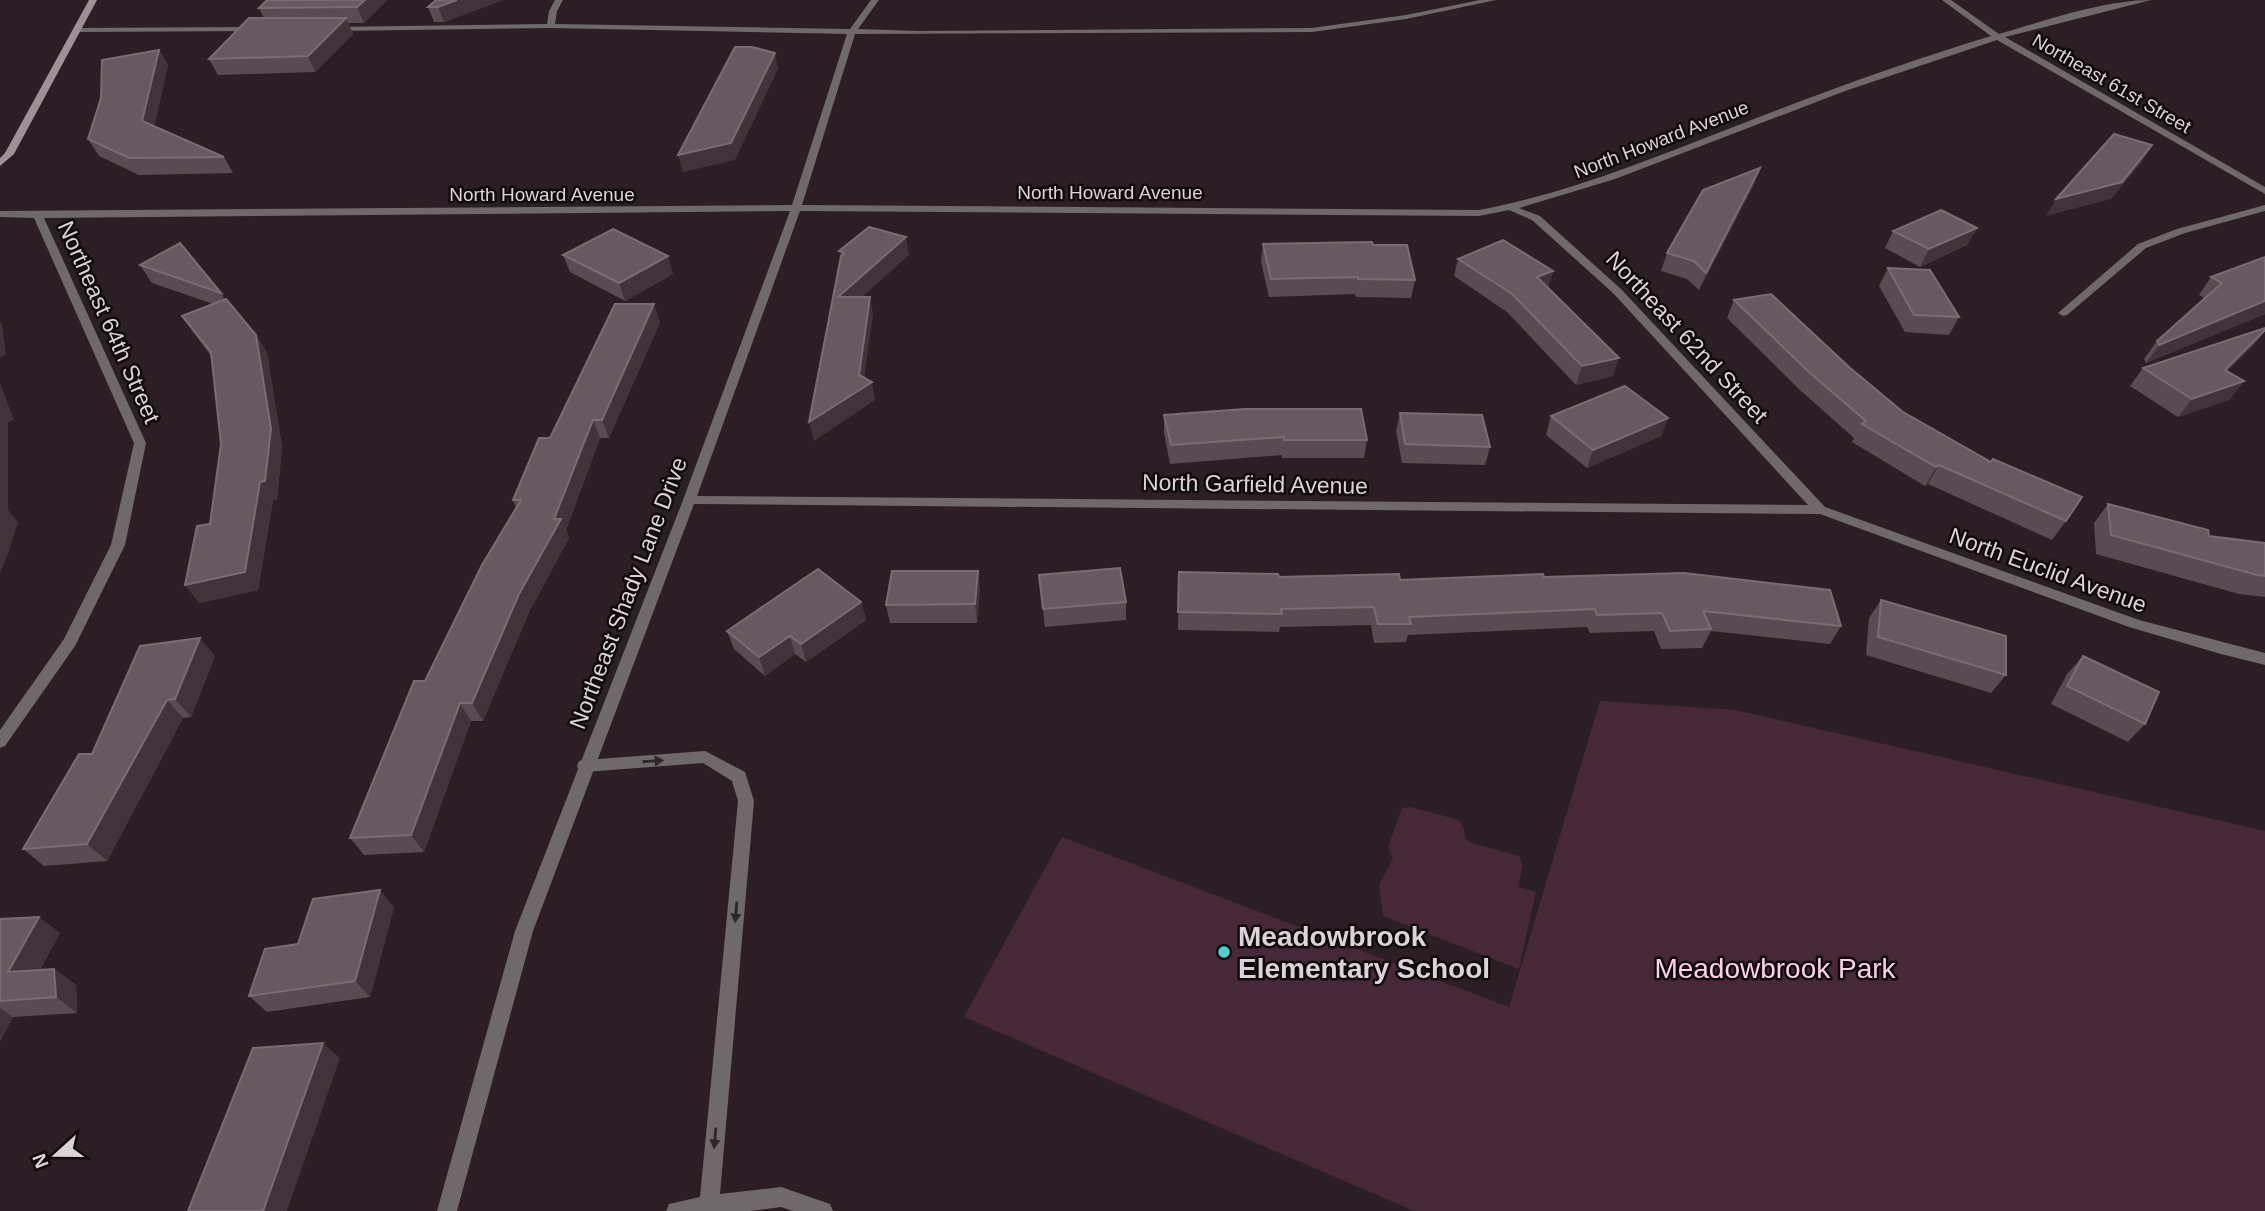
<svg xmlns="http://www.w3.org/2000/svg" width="2265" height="1211" font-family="Arial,sans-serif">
<rect width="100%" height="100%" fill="#2b1f25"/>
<!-- green -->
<g fill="#472839">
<path d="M1600,701l135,9 530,121v380h-851l-450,-194 98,-180 447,170z"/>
<path d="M1411,807l48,13 5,9 1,9 6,5 48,13 4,9 -5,22 18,5 -17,77 -136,-53 -4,-31 14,-26 -5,-12 14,-39z"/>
</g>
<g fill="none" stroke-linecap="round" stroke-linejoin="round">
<!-- lane -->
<path fill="#70696c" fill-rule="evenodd" d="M705,751l40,21 9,29 -34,393 61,-7 49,17 3,7h-40l-12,-4 -31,4h-84l3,-7 31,-7 38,-396 -6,-20 -29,-18 -118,9 -6,-1 -2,-5 2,-5 6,-1z"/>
<!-- street -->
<g fill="#70696c" fill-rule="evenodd">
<path d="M555,0h8l-6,11 -2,13 295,5 21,-29h8l-21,29 62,2 392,-3 94,-13 74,-15h16l-90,19 -94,13 -457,2 -53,171 677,5c90,-17 172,-51 257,-84 84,-33 169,-64 255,-90l-49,-36h9l48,34c45,-13 105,-34 152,-34l-146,37 260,150v7l-268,-154 -152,51 -230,88 -96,29 21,8 81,73 204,218 314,113 126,33v12l-44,-11 -92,-27 -309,-113 -1126,-10 -161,427 -76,280h-20l78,-280 168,-431 107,-289 -746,7 102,225 -21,102 -50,101 -70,100 -5,2v-18l64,-91 47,-94 23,-102 -100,-225 -34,-1v-6l792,-6 55,-171 -296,-6 -216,3 -4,-2 4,-2 212,-3 2,-13zM1509,210l23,10 81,73 195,212 -1111,-9 103,-285 679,5z"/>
<path d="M258,27l4,2 -1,2 -184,1 -4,-2 4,-2z"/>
<path d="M2265,205v6l-80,22 -39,15 -79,67 -4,1 -5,-3 80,-69 39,-15z"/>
</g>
<!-- secondary -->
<path fill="#9c9196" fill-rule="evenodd" d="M89,0h8l-83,154 -14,12v-8l5,-5z"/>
</g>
<!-- wall -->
<g fill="#584b52">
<path d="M267,0h120l-23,23h-16l5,11 -38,38 -97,3 -9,-16 55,-41 -5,-10z"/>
<path d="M436,0h67l-59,22h-10l-6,-15z"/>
<path d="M159,50l9,15 -14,61 70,31 9,16 -94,2 -40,-19 -11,-17z"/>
<path d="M1754,185l-55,105 -12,-11 -26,-8 6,-18z"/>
<path d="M1977,228l-10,17 -47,22 -35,-19 8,-17z"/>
<path d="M1263,244l110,1 42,35 -4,18 -55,-1 -1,-3 -86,3 -8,-35z"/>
<path d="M563,255l110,19 -48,27 -55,-29z"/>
<path d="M2265,257v57l-119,49 -2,-4 13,-18 47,-43 -5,-3 12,-18z"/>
<path d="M1458,259l95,12 -5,17 65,88 -37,9 -69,-73 -53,-36z"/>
<path d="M140,265l81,28 4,7 31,35 11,18 15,94 -5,52 -4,1 -15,90 -59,13 22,-159 -10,-88 -17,-23 -12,-17 31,-12 -61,-21z"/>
<path d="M1888,268l71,49 -10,18 -44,-3 -26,-46z"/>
<path d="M1734,300l115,67 54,45 88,50 2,-3 73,62 -14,19 -124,-56 -3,2 -73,-44 2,-4 -53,-47 -74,-73z"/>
<path d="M660,322l-51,116h-9l-34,92 3,8 -40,74 -46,109h-12l-47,131 -60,3 -14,-17 75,-157 91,-173 -3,-8 37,-62z"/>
<path d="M2265,328v3l-11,14 -27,26 17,10 -15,19 -51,17 -48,-31 13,-18z"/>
<path d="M1400,413l90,34 -5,18 -83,-2 -6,-32z"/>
<path d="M1164,415l203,25 -3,18h-82v-3l-112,9 -6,-31z"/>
<path d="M1551,416l117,2 -7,18 -74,32 -41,-33z"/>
<path d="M2108,504l101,32 56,7v54l-26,-3 -143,-40 -2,-31z"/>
<path d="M1179,572l100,5 121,3 144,-3 297,49 -11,18 -119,-13 -9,17 -41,1 -7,-18 -64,2 -3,-6 -179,8 -2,7 -32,1 -3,-18 -91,2 -1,5 -101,-2z"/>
<path d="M1039,575l87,27v18l-81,7z"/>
<path d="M980,589l-3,34h-87l-4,-18z"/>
<path d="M1881,600l125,75 -15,18 -125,-38 3,-37z"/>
<path d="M861,602l5,18 -60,42 -11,-8 -30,22 -31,-27 -7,-18z"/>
<path d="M215,656l-24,61 -8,1 -76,143 -63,5 -21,-17 69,-95z"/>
<path d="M2083,656l62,68 -17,18 -77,-38 16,-30z"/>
<path d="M394,907l-24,90 -103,15 -18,-16 49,-52z"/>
<path d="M0,919l60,14 -20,37 14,-1 22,16 1,28 -64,4 -13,24z"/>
</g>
<!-- shaded-wall -->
<g fill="#40333a">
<path d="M365,0h22l-23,23 -7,-16z"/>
<path d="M457,0h46l-59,22 -6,-15z"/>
<path d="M346,18l7,16 -38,38 -7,-16z"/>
<path d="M159,50l9,15 -16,72 -10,-16z"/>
<path d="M775,53l3,16 -43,91 -52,12 -5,-17z"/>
<path d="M2152,145l-10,17 -31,37 -65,17 10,-17z"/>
<path d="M1760,168l-6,17 -55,105 7,-17z"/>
<path d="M1977,228l-10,17 -47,22 9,-18z"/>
<path d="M906,237l3,18 -67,60 -4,-18z"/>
<path d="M668,256l5,18 -48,27 -6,-18z"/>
<path d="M1553,271l-5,17 -11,-11z"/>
<path d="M870,297l3,17 -10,73 9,-5 3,18 -61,41 -5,-19 50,-47z"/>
<path d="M2265,301v13l-119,49 13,-18z"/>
<path d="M654,304l6,18 -51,116 -7,-18z"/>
<path d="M0,322l2,2 4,31 -6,2z"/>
<path d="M2265,330l-11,15 -44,43 15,-18z"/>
<path d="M256,335l11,18 15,94 -5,52 -4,1 -15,90 -59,13 -14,-18 60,-13z"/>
<path d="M1619,358l-6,18 -37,9 6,-19z"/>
<path d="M2244,381l-15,19 -51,17 14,-18z"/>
<path d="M0,383l14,37 -6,2v88l10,12 -10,32 -8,19z"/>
<path d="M1668,418l-7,18 -74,32 6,-18z"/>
<path d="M593,420l7,18 -34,92 3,8 -40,74 -46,109 -11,-18 47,-109 35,-75z"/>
<path d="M1939,465l-11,19 -3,2 11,-19z"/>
<path d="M978,571l2,18 -3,34 -2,-19z"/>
<path d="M861,602l5,18 -60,42 -5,-18z"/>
<path d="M790,636l5,18 -30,22 -6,-19z"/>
<path d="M200,638l15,18 -24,61 -16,-18z"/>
<path d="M167,700l16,18 -76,143 -20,-17z"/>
<path d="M460,703l11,18 -47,131 -13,-17z"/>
<path d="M380,890l14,17 -24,90 -15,-16z"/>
<path d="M39,917l21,16 -30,55 -22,-16z"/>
<path d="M54,969l22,16 1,28 -21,-16z"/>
<path d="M0,1008l13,9 -13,24z"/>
<path d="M323,1043l17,15 -53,153h-24z"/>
</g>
<!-- building -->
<g fill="#665a60" stroke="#786d73" stroke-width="2">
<path d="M267,0h98l-8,7 -98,1z"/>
<path d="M436,0h21l-19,7h-10z"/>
<path d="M249,18h97l-38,38 -99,3z"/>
<path d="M735,47h17l23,6 -44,90 -53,12z"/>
<path d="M159,50l-17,71 82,36 -95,1 -41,-19 13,-41 1,-38z"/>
<path d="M2114,134l38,11 -30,37 -66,17z"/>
<path d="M1760,168l-54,105 -12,-12 -27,-8 36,-63z"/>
<path d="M1941,210l36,18 -48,21 -36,-18z"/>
<path d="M869,227l37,10 -68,60h32l-11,78 13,7 -63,40 32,-166 3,-3 -5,-2z"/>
<path d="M613,229l55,27 -49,27 -56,-28z"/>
<path d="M1503,240l50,31 -16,6 82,81 -37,8 -70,-72 -54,-35z"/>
<path d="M1372,242l1,3h34l8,35 -57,-1v-2l-87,2 -8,-35z"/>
<path d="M180,243l41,50 -81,-28z"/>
<path d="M2265,257v44l-106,44 -2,-4 65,-58 -11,-6z"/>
<path d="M1888,268l42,2 29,47 -45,-2z"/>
<path d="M1771,294l78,73 54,45 88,50 2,-3 89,38 -16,24 -127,-56 -3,2 -74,-43 4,-3 -56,-48 -76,-73z"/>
<path d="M226,299l30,36 15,94 -6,52 -5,1 -15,90 -60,13 12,-59 13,-2 11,-80 -10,-92 -29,-36z"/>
<path d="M615,304h39l-52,116h-9l-39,99h7l-42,75 -47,109h-12l-49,132 -61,3 64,-157h11l57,-116 39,-65h-8l26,-62h11z"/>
<path d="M2265,328v2l-40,40 19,11 -52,18 -49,-31z"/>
<path d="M1625,386l43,32 -75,32 -42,-34z"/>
<path d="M1245,409h116l6,31h-83v-3l-113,8 -7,-30z"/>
<path d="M1400,413l82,2 8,32 -85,-3z"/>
<path d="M2108,504l100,26 1,6 56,7v33l-8,-1 -146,-40z"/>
<path d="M1120,568l6,34 -83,7 -4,-34z"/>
<path d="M818,569l43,33 -60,42 -11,-8 -31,21 -32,-26z"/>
<path d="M892,571h86l-3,33 -89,1z"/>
<path d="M1179,572l99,2 1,3 120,-3 1,6 143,-6 1,3 140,-4 146,17 11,36 -138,-15 8,18 -41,2 -8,-18 -65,2 -2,-6 -186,8 2,7h-33l-4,-17 -93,2 1,5 -104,-2z"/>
<path d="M1881,600l125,36v39l-128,-38z"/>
<path d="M200,638l-25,61 -8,1 -80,144 -64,5 56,-95h13l48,-108z"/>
<path d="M2083,656l76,36 -14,32 -78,-38z"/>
<path d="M380,890l-25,91 -106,15 16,-47 33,-5 15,-45z"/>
<path d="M39,917l-31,55 46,-3 2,28 -56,4v-82z"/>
<path d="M323,1043l-60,168h-75l65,-163z"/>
</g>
<!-- one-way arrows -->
<defs><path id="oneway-solid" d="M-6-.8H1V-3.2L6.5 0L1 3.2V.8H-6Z" transform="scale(1.75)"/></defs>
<g fill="#2d262a">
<use href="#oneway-solid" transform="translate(653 761) rotate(-4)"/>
<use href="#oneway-solid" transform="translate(736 912) rotate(95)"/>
<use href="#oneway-solid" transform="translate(715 1138) rotate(95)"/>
</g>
<!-- markers -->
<circle fill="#52cdce" stroke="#100a0d" stroke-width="2.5" cx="1224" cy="952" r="7"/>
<g text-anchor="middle" stroke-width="5" stroke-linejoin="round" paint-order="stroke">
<!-- far-street labels -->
<g font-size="19" fill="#dbd3d7" stroke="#100a0d">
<text transform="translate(2112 83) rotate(30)" y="7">Northeast 61st Street</text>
<text transform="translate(1661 139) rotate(-21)" y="7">North Howard Avenue</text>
<text x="1110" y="199">North Howard Avenue</text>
<text x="542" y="201">North Howard Avenue</text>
</g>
<!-- street labels -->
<g font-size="23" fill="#dbd3d7" stroke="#100a0d">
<text transform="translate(109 322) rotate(66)" y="8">Northeast 64th Street</text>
<text transform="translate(1687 337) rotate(47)" y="8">Northeast 62nd Street</text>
<text transform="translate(1255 484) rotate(1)" y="8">North Garfield Avenue</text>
<text transform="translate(2048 570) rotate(20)" y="8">North Euclid Avenue</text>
<text transform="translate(628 593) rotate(-69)" y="8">Northeast Shady Lane Drive</text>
</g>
<!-- near-poi labels -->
<g font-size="28" font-weight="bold" fill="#dbd3d7" stroke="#100a0d" text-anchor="start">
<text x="1238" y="946">Meadowbrook<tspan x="1238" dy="32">Elementary School</tspan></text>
</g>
<!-- near-park labels -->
<g font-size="28" fill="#fed0e8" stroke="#100a0d">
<text x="1775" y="978">Meadowbrook Park</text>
</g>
</g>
<!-- north arrow -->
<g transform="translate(56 1155) rotate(249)" stroke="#100a0d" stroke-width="5" paint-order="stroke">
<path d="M0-5L12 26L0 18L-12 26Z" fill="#dbd3d7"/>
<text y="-10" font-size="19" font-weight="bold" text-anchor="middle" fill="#dbd3d7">N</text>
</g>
</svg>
